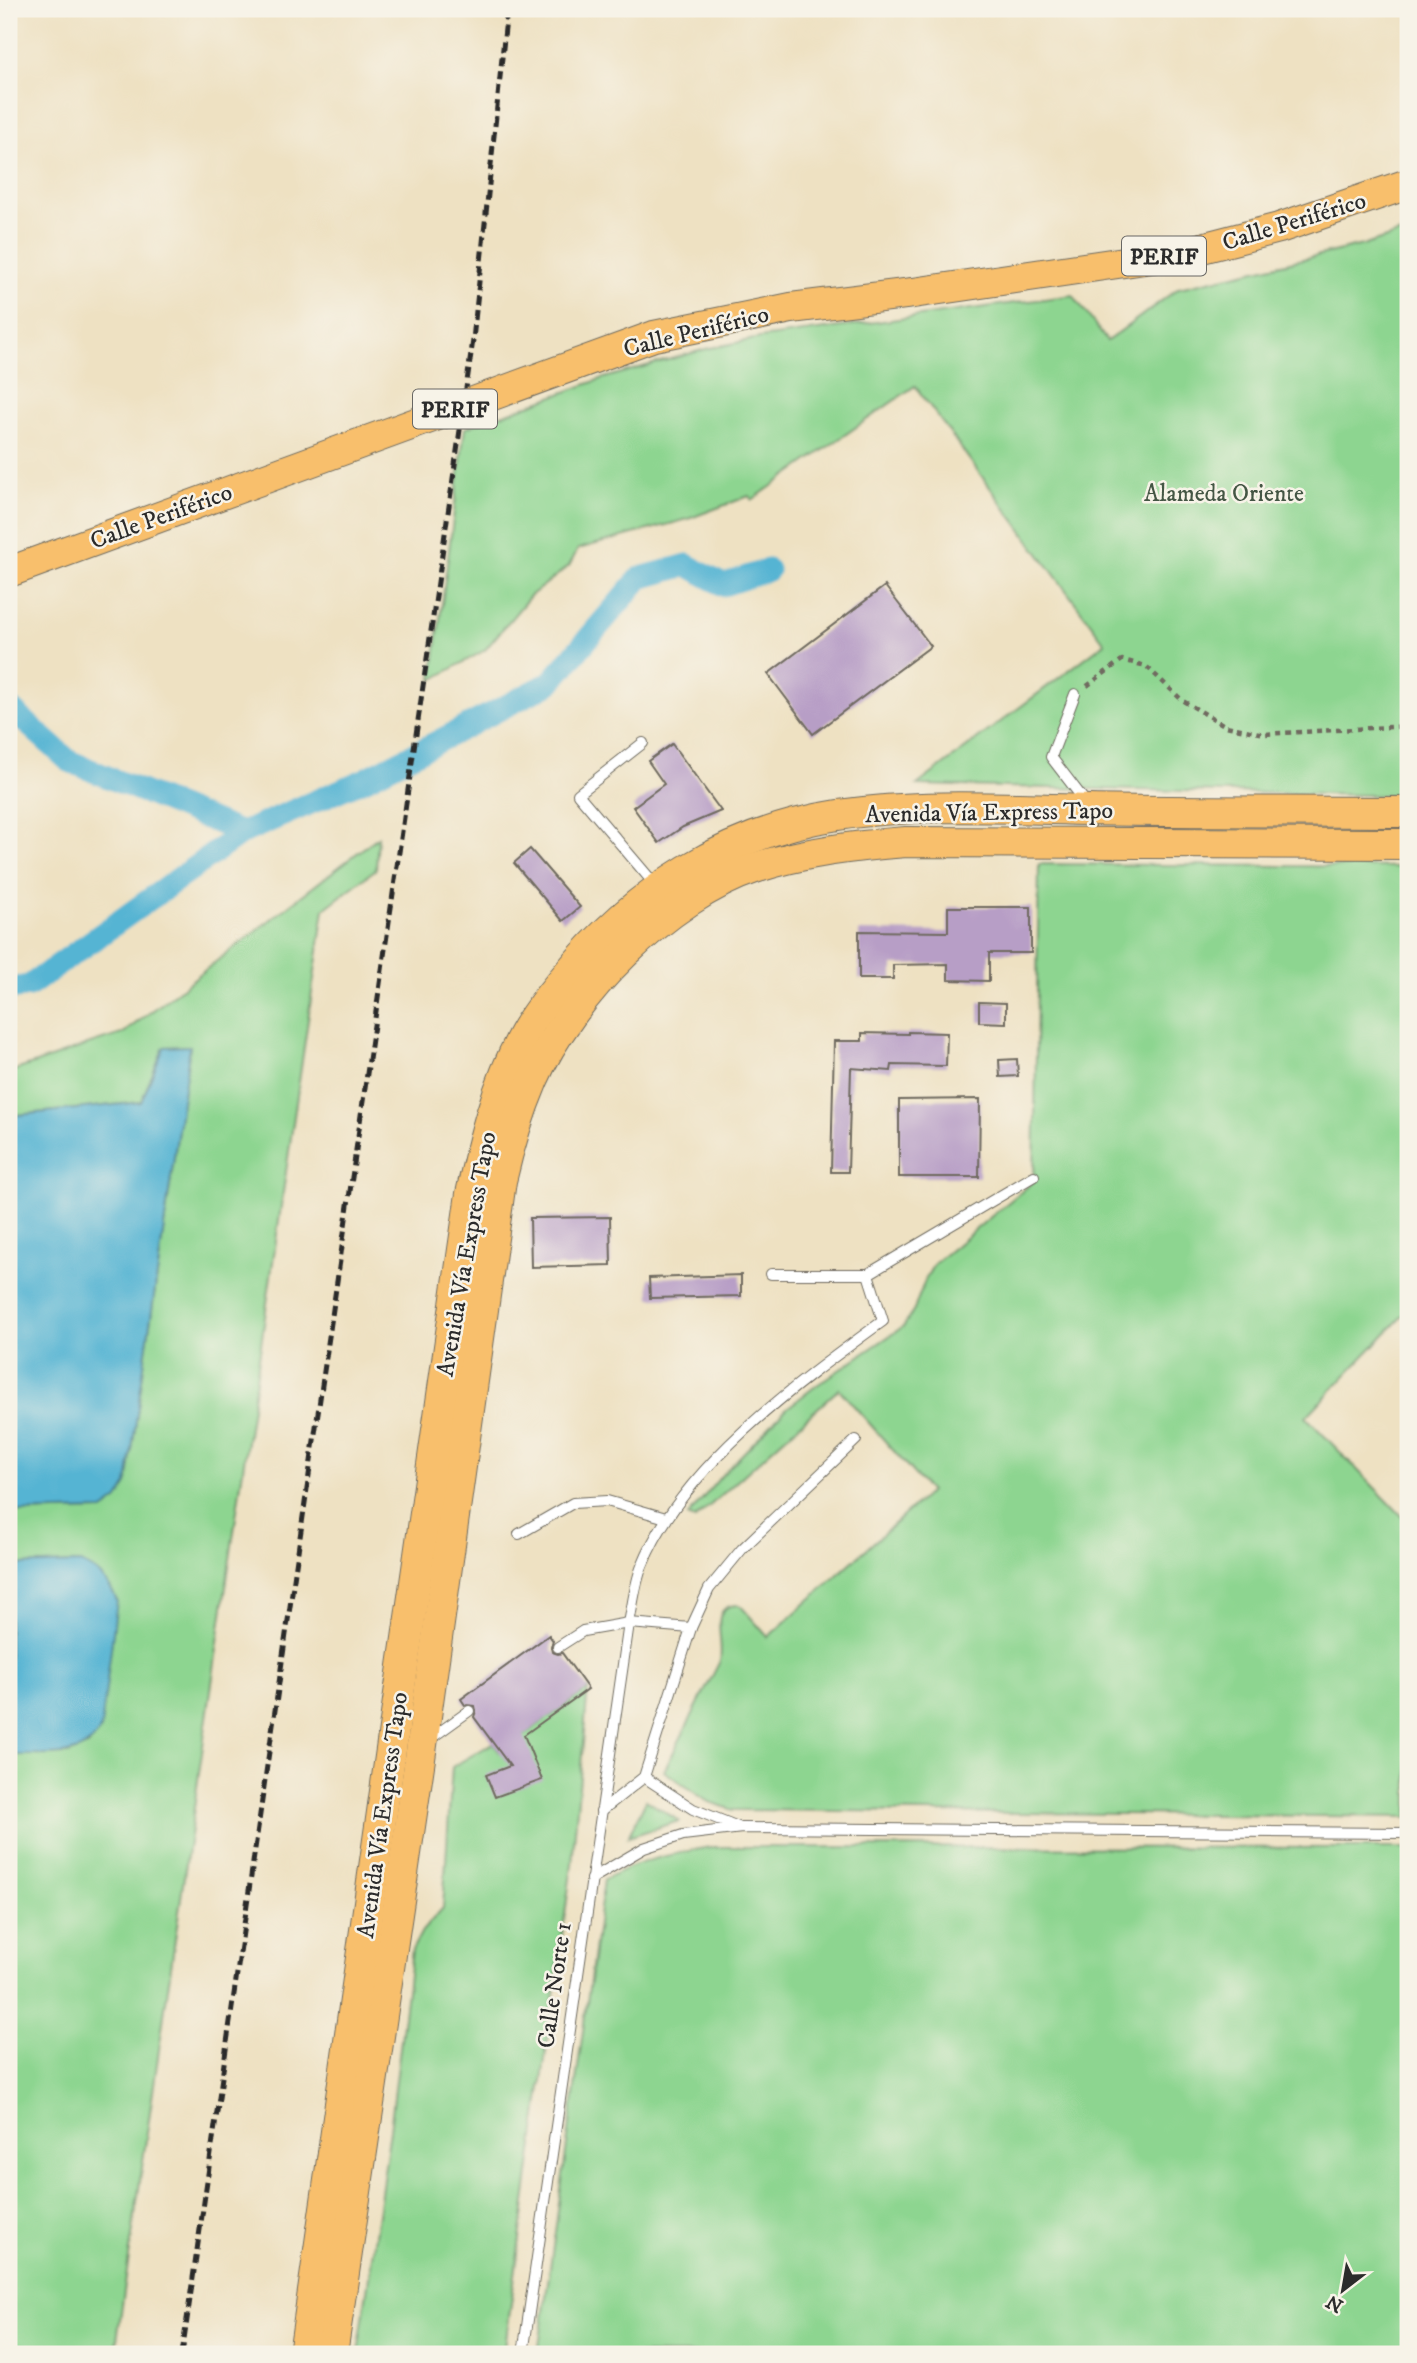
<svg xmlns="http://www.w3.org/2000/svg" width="1417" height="2363" font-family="'IM FELL DW Pica',serif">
<rect width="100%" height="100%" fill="#f7f3e8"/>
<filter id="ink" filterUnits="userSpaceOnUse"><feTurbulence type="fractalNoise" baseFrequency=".0143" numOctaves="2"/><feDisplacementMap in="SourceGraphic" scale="14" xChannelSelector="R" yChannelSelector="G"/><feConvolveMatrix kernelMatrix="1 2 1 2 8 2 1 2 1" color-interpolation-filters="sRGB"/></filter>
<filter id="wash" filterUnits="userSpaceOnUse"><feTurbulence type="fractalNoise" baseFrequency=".00686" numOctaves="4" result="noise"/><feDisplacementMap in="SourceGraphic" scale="28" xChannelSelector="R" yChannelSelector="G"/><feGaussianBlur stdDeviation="1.57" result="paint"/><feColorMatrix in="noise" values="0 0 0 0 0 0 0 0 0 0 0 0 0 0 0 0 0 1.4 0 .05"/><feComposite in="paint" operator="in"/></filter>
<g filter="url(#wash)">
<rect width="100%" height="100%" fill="#eee1c2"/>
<!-- green -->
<g fill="#8dd590" stroke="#5c805e" stroke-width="2">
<path d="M1408,231v565l-491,-11 188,-142 -190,-257 -163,114 -3,-4 -61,23 -110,30 -9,17 -39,30 -45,54 -53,30 33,-252 136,-49 105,-30 54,-11 313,-43 34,46 72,-53 192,-45z"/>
<path d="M378,837l-2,32 -52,40 -209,1445h-106v-599l59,-1 21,-9 -9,-182 -71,2v-53l94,-2 24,-26 63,-438 -26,1 -23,55 -132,14v-44c38,-12 75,-27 113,-38z"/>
<path d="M1039,864l369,3v443l-102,107 102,105v295l-675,-7 -26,-9 -43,-30 56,-110c5,-22 -14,-57 20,-56l28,32 162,-145 -91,-103 -144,130 -7,-3 34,-41 65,-67 30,-23 87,-59 10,-17 12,-31 8,-14 100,-83z"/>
<path d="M588,1689l-16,175 -68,490h-146l32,-224 22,-180 10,-19 21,-23 9,-141 41,-24 7,9z"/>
<path d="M646,1800l33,21 -51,16z"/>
<path d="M710,1847l698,1v506h-870l66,-474c32,-20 70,-26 106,-33z"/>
</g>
<!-- water -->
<g fill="#54b4d3" stroke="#40707f" stroke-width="2">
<path d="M190,1046l-63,438 -9,15 -15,11 -94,2v-396l132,-14 23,-55z"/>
<path d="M80,1563c19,7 29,19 37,38l-16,127c-16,35 -60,26 -92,27v-190z"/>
</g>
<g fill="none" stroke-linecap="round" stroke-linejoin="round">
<!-- canal -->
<g stroke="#54b4d3" stroke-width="23">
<path d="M9,707l60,54 173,72"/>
<path d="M9,989l20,-3 213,-153 124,-54 184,-96 90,-105 47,-13 36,20 45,-15"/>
</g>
</g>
<g id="blocks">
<!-- building -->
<g fill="#b79ec6">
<path d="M885,586l46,60 -118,88 -45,-60z"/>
<path d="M672,744l49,67 -38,16 -24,16 -26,-36 31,-23 -16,-23z"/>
<path d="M530,849l50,58 -17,14 -49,-58z"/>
<path d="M948,907h83v46h-42v28l-41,-1v-16l-55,1v14h-34v-48l89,1z"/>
<path d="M979,1002l27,1v20l-27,-1z"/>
<path d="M908,1032l39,1 -1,33 -54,-1 -1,6 -40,-3 -3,104h-17l3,-131h28v-8l46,1z"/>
<path d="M1017,1059l1,17 -18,1 -1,-17z"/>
<path d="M980,1099l-1,78h-80v-77z"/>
<path d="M610,1217l1,48 -80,2 -1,-49z"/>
<path d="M741,1275v21l-91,2 -1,-20z"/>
<path d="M549,1635l4,6 -2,6 1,5 6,2 4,-1 26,36 -64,46 18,45 -47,17 -9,-22 24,-9 -36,-49 2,-6 -1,-5 -10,-1 -4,-6z"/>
</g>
</g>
</g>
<g filter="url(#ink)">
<use href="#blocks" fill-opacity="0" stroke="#6f6b60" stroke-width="2"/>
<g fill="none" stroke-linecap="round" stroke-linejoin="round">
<!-- lane casing -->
<g stroke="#6f6b60" stroke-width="12">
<g id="lane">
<path d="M1075,694l-24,63 36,47"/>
<path d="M643,743l-65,51 79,93"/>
<path d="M771,1274h97l166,-98"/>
<path d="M519,1534l54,-31 34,-2 59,17"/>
<path d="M558,1647l25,-16 46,-8 62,5"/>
<path d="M430,1739l39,-28"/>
<path d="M644,1777l49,32 45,18"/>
<path d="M601,1811l43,-34 47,-149 18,-39 33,-40 114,-109"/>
<path d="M591,1879l53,-31 39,-13 59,-7 666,5"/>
<path d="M523,2354l106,-731c4,-19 6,-40 13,-57 39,-99 157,-184 241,-245l-15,-47"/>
</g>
</g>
<!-- primary casing -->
<g stroke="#6f6b60" stroke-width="32">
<g id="primary">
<path d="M913,293l266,-39 100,-26 129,-44"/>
<path d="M304,2354l167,-1160c12,-54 25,-107 51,-157 11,-21 27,-41 43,-60 70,-86 162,-145 273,-162 82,-12 167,-7 251,-5 106,2 213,1 319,2"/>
<path d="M332,2354l90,-609 79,-564c8,-35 18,-68 32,-101 37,-84 134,-183 222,-212 49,-16 100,-22 151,-26l502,2"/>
</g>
</g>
<!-- path -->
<path stroke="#6f6b60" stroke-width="4.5" stroke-dasharray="5 5" stroke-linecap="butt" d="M1087,686l35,-26 24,6 37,35 43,25 38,8 144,-8"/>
<!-- lane -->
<use href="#lane" stroke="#fff" stroke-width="10"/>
<!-- primary -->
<use href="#primary" stroke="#f8bf6c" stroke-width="30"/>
<!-- rail -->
<path stroke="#2b2b2b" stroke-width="5" stroke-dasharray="10 5" stroke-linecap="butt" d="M182,2354l291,-2014 34,-331"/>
<!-- primary-bridge casing -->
<g stroke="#6f6b60" stroke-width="32" stroke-linecap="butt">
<path id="primary-bridge" d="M9,572l645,-236 137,-28 122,-15"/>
</g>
<!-- primary-bridge -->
<use href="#primary-bridge" stroke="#f8bf6c" stroke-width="30"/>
</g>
</g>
<g text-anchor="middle" stroke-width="5" stroke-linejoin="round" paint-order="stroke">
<!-- shield labels -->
<g fill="#f7f3e8" stroke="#686764" stroke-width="2">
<rect x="1122" y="236.5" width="84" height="39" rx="5"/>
<rect x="413" y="389.5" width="84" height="39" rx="5"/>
</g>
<g font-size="23" font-weight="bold" fill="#2b2b2b">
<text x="1164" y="264">PERIF</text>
<text x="455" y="417">PERIF</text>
</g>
<!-- street labels -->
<g font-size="24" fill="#2b2b2b" stroke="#f7f3e8">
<text transform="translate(1294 221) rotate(-17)" y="8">Calle Periférico</text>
<text transform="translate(696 331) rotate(-14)" y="8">Calle Periférico</text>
<text transform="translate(161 516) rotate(-20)" y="8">Calle Periférico</text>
<text transform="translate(989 812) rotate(-1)" y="8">Avenida Vía Express Tapo</text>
<text transform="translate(466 1254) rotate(-80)" y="8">Avenida Vía Express Tapo</text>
<text transform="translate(382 1815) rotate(-82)" y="8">Avenida Vía Express Tapo</text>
<text transform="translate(554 1985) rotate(-82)" y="8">Calle Norte 1</text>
</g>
<!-- park labels -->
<g font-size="24" fill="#445644" stroke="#f7f3e8">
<text x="1224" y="501">Alameda Oriente</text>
</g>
</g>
<!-- margin -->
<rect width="1417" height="2363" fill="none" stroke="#f7f3e8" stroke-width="35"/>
<!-- north arrow -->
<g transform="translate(1343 2290) rotate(211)" stroke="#f7f3e8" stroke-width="5" paint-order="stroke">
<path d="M0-5L12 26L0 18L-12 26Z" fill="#2b2b2b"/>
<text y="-10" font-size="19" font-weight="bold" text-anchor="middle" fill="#2b2b2b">N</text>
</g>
</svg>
